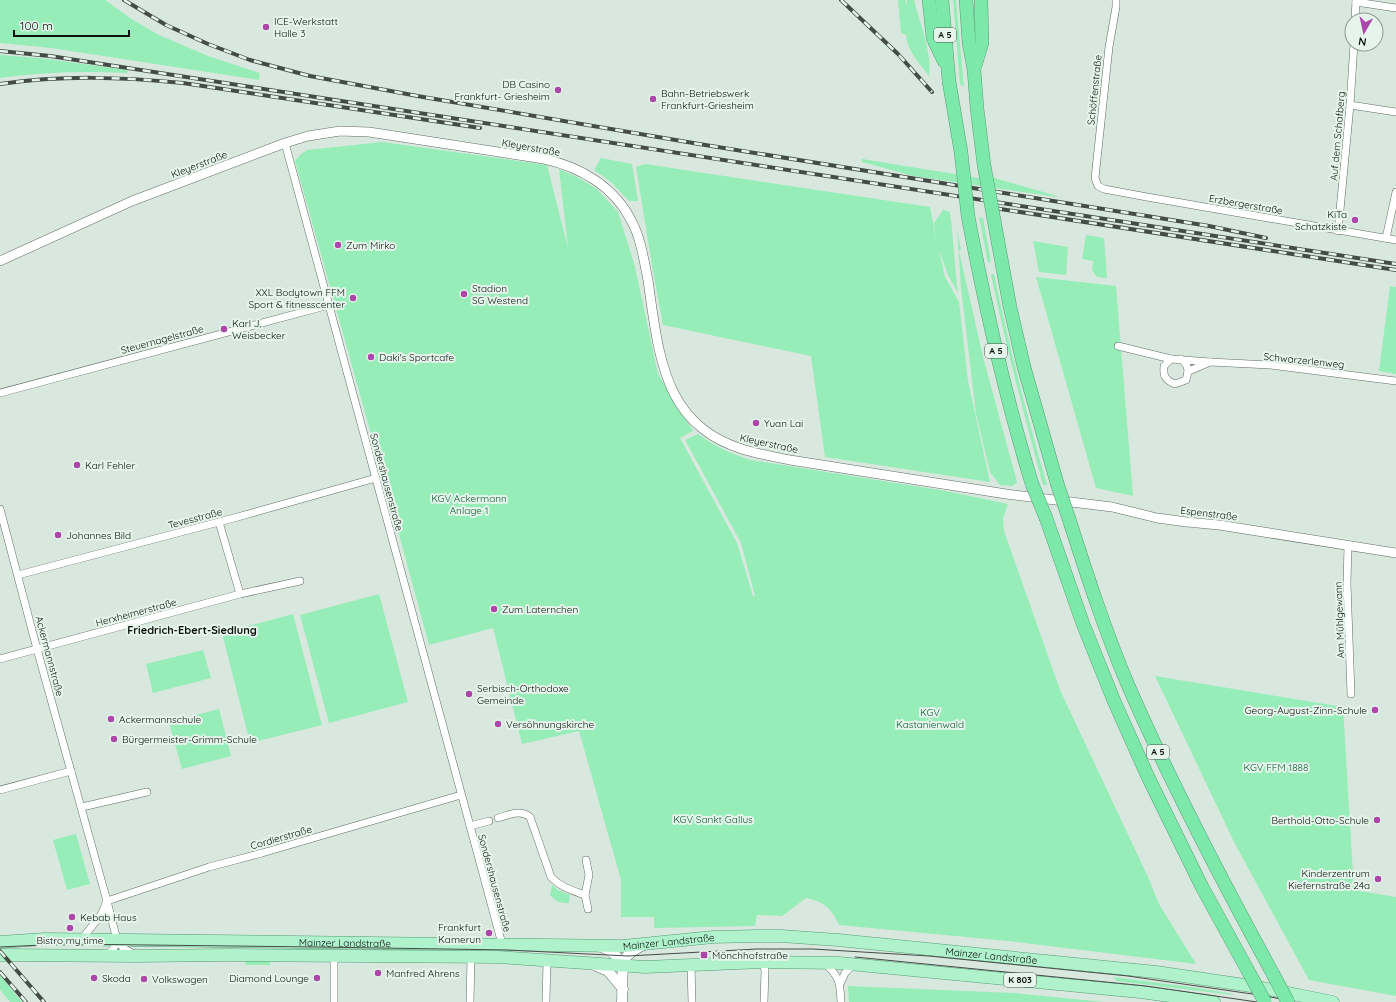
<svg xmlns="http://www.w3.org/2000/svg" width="1396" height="1002" font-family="Quicksand,sans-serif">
<rect width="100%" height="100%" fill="#d9e8de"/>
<!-- green -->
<g fill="#96edb8">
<path d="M0,0h105l28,20 26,15 49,21 52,17 -1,7 -208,-32 -51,-5z"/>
<path d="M898,0h7l2,5v-5h7c5,20 19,56 15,76 -9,-12 -22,-25 -23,-41l-5,-2z"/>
<path d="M953,0h3l8,87 -4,-3z"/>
<path d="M0,55l39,3 89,12 -1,3c-42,-2 -84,-1 -127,5z"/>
<path d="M382,142l165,23 21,83 -9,-79 18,8 20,12 21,23 17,55 23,107 35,57 -13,7 57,105 16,53h2l-14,-53 -56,-103 13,-6c18,13 31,19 53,26l195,31 62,13 -5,14 1,13 56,159 88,187 11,27 37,60 -188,-23 -169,-16c-8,-17 -14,-23 -33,-27l-24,18 -25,-1 -2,11 -101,2v-11h-33v-37l-42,-149 -57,13 -29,-116 -64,17 -26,-96 -108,-388 5,-6 7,-5z"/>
<path d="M601,158l31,6 6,37h-9l-18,-19 -17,-12z"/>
<path d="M862,159l117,19 5,-3 73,21v1l-144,-21 -51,-14z"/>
<path d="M645,164l285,43 6,31 -2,-15 9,-13 5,1 2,2c4,27 4,53 8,80l-10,-18 -9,-25 6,27 14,25 9,79 22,101 -165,-25 -14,-101 -148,-31 -11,-60 -16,-98z"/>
<path d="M979,217l4,1 8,44 -3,1z"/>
<path d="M957,229l4,21 -2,1 24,106 34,125 -4,4 -13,-1 -10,-13 -14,-58 -15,-126z"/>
<path d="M1086,235l18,3 3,40 -10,-1 -5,-7 1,-9 -11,-2z"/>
<path d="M1033,241l35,6 -2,28 -27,-3z"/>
<path d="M994,274c15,71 33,142 53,211h-4c-19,-70 -37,-139 -52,-210z"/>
<path d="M1036,277l80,9 17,210 -37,-8z"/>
<path d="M1390,286l6,1v87l-17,-3z"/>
<path d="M379,594l29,108 -79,21 -29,-108z"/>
<path d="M293,614l29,111 -72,18 -28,-110z"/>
<path d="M203,650l8,28 -58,15 -7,-29z"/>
<path d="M1155,676l188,31 11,183 42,7v99l-87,-16 -74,-136z"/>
<path d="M219,709l12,47 -49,13 -13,-47z"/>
<path d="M76,834l14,50 -23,6 -14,-50z"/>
<path d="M552,885l6,5 12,5 -1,8c-9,0 -13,-1 -19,-8z"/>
<path d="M270,958v7h-25l1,-4z"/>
<path d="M0,975l22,27h-12l-10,-12z"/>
<path d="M1113,977l85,11 35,6v1l-117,-14v-2l-3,-1z"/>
<path d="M848,986l166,7 90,9h-255z"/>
</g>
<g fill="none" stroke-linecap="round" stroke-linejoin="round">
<!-- minor casing -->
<g stroke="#5f6c64" stroke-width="8">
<g id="minor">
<path d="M1116,0v7l-7,40 -14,131 3,8 6,3 43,8 249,43"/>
<path d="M1356,2l40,6"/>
<path d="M1355,20l1,-20"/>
<path d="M1350,105l46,7"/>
<path d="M285,143l217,801"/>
<path d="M1338,231l12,-126 4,-61"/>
<path d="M1386,238l10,-46"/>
<path d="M1118,346l53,13"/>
<path d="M1181,359c8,7 8,11 5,21l-11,4c-10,-4 -12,-8 -11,-18l7,-7 39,3 -21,9"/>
<path d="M1210,362l60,3 126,16"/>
<path d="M0,393l329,-88"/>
<path d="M0,509l37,140 70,252 10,39 6,8 11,6"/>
<path d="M219,522l21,72"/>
<path d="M1348,545l-1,39 4,110"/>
<path d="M18,575l216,-57 142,-40"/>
<path d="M0,659l240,-65 60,-13"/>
<path d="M0,790l71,-19"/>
<path d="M82,807l65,-15"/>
<path d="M498,818c11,-3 22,-9 32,-1l21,60c11,11 20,13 34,18"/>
<path d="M470,826l19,-5"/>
<path d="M586,860l3,15 -4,20 3,14"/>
<path d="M107,901l102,-34 53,-14 199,-58"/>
<path d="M81,940l20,-25 6,-14"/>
<path d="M106,956l8,-8 3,-8"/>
<path d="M334,956v46"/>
<path d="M762,962l3,8 -1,32"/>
<path d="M825,963c15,15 15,19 16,39"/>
<path d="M691,965l1,37"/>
<path d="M840,984l5,-11 9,-9"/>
<path d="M470,1002l1,-45"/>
<path d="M546,1002l1,-41"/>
</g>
</g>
<!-- tertiary casing -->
<g stroke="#5f6c64" stroke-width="10">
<path id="tertiary" d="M0,261l132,-60 153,-58 23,-7 32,-5 29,1 175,27c37,8 71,28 88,63 9,17 12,39 16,58 3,23 6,46 11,69 7,31 18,60 44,80 25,20 57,25 87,31l216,34 106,13 45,11 30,4 32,3 177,28"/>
</g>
<!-- secondary casing -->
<g stroke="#5f6c64" stroke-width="11">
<g id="secondary">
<path d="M601,947c11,3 17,9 22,19"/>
<path d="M596,966l12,5 15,18"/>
<path d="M622,1002c1,-12 -2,-37 5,-46 5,-5 12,-9 19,-12"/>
</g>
</g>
<!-- primary casing -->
<g stroke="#559d73" stroke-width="13">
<g id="primary">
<path id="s1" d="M0,942l45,-3 578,7 90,-9 44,-1h24l57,4 318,32 102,15 75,15"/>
<path d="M0,955l137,1 92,-1 269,2 147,10 117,-5 77,1 301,29 74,10"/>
</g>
</g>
<!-- motorway casing -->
<g stroke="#559d73" stroke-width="14">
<g id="motorway">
<path d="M929,0l4,38 11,23"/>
<path d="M942,0l7,81"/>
<path d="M966,0l3,43 5,27 3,38"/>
<path d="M975,66l7,-23 -1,-43"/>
<path d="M968,216c17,90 37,180 64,268"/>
<path d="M994,220l16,87 14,60 33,116"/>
<path d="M1046,518l37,106 31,77 34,76 54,110 45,82"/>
<path d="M1069,519c18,56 36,112 59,166 43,99 93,194 145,289"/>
</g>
</g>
<!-- minor -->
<use href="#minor" stroke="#fff" stroke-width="7"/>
<!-- tertiary -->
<use href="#tertiary" stroke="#fff" stroke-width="9"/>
<!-- secondary -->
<use href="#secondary" stroke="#fff" stroke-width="10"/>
<!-- primary -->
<use href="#primary" stroke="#b0f2cc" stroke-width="12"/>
<!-- motorway -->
<use href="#motorway" stroke="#7ce9aa" stroke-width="13"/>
<!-- tram -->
<g stroke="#444c47" stroke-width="1">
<path d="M0,947l64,-3 253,3 191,3 120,6 129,-7h56l116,7 199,20 138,20 29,6"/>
<path d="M855,957l291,29 111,16"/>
</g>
<!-- rail casing -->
<g stroke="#444c47" stroke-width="4">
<g id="rail">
<path d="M124,0l42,25 42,19 42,16 60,16 113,21 276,47 510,82 57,12"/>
<path d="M841,0l57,54 34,38"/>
<path d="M0,51l50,5 1346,208"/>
<path d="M0,84c63,-9 120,-7 183,-1l297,45"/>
<path d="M994,208l402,62"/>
<path d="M0,951l44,51"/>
<path d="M0,972l26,30"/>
</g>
</g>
<!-- rail -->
<use href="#rail" stroke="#e6f5eb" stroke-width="2.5" stroke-dasharray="8" stroke-linecap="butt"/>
<!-- motorway-bridge casing -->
<g stroke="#559d73" stroke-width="14" stroke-linecap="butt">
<g id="motorway-bridge">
<path d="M949,81l12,71 7,64"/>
<path d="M977,108l7,57 10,55"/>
<path d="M1057,483l12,36"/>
<path d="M1032,484l14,34"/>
<path d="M1247,969l18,33"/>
<path d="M1273,974l15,28"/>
</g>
</g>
<!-- motorway-bridge -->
<use href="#motorway-bridge" stroke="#7ce9aa" stroke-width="13"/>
</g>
<!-- markers -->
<g fill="#ad46aa" stroke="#e6f5eb" stroke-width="1.5">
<circle cx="266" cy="27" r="4"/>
<circle cx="558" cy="90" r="4"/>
<circle cx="653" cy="99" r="4"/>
<circle cx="1355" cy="220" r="4"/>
<circle cx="338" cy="245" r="4"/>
<circle cx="464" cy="294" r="4"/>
<circle cx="353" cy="298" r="4"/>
<circle cx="224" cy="329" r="4"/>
<circle cx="371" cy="357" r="4"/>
<circle cx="756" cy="423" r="4"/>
<circle cx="77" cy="465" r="4"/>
<circle cx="58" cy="535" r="4"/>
<circle cx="494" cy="609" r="4"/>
<circle cx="469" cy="694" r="4"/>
<circle cx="1375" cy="710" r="4"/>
<circle cx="111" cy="719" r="4"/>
<circle cx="498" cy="724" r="4"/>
<circle cx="114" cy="739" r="4"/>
<circle cx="1377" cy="820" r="4"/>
<circle cx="1378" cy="879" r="4"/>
<circle cx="72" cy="917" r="4"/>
<circle cx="70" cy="928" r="4"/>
<circle cx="489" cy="933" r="4"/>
<rect x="700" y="951" width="8" height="8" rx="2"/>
<circle cx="378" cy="973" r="4"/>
<circle cx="94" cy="978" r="4"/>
<circle cx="317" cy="978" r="4"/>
<circle cx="144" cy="979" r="4"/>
</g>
<g text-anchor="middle" stroke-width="4" stroke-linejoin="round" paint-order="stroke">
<!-- shield labels -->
<g fill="#e6f5eb" stroke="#4d5550" stroke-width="1">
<rect x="934" y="28" width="22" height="14" rx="3"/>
<rect x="985" y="344" width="22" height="14" rx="3"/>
<rect x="1147" y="745" width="22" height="14" rx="3"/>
<rect x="1004" y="973" width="32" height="14" rx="3"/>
</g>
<g font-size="9" font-weight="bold" fill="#0c110e">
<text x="945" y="38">A 5</text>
<text x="996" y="354">A 5</text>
<text x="1158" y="755">A 5</text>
<text x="1020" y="983">K 803</text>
</g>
<!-- poi labels -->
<g font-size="10" fill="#0c110e" stroke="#e6f5eb" text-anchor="start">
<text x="274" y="25">ICE-Werkstatt<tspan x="274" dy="12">Halle 3</tspan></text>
<text x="550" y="88" text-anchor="end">DB Casino<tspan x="550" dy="12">Frankfurt- Griesheim</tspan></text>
<text x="661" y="97">Bahn-Betriebswerk<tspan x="661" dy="12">Frankfurt-Griesheim</tspan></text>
<text x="1347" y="218" text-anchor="end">KiTa<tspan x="1347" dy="12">Schatzkiste</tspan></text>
<text x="346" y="249">Zum Mirko</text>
<text x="472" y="292">Stadion<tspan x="472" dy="12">SG Westend</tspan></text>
<text x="345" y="296" text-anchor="end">XXL Bodytown FFM<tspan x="345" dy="12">Sport &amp; fitnesscenter</tspan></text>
<text x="232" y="327">Karl J.<tspan x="232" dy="12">Weisbecker</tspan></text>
<text x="379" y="361">Daki's Sportcafe</text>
<text x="764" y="427">Yuan Lai</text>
<text x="85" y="469">Karl Fehler</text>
<text x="66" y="539">Johannes Bild</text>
<text x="502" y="613">Zum Laternchen</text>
<text x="477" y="692">Serbisch-Orthodoxe<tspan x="477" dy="12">Gemeinde</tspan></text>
<text x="1367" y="714" text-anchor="end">Georg-August-Zinn-Schule</text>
<text x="119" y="723">Ackermannschule</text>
<text x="506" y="728">Versöhnungskirche</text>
<text x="122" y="743">Bürgermeister-Grimm-Schule</text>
<text x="1369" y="824" text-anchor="end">Berthold-Otto-Schule</text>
<text x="1370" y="877" text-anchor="end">Kinderzentrum<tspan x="1370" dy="12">Kiefernstraße 24a</tspan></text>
<text x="80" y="921">Kebab Haus</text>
<text x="481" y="931" text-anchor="end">Frankfurt<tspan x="481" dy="12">Kamerun</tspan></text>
<text x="70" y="944" text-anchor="middle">Bistro my time</text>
<text x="712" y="959">Mönchhofstraße</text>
<text x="386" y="977">Manfred Ahrens</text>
<text x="102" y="982">Skoda</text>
<text x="309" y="982" text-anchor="end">Diamond Lounge</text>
<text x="152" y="983">Volkswagen</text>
</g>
<!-- street labels -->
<g font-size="10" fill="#0c110e" stroke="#e6f5eb">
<text transform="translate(1094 90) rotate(-84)" y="4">Schöffenstraße</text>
<text transform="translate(1337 136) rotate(-85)" y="4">Auf dem Schafberg</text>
<text transform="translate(531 147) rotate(10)" y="4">Kleyerstraße</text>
<text transform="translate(199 164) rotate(-21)" y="4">Kleyerstraße</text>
<text transform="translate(1246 204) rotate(10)" y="4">Erzbergerstraße</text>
<text transform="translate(162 339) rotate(-15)" y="4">Steuernagelstraße</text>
<text transform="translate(1304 360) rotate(6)" y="4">Schwarzerlenweg</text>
<text transform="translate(769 443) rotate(12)" y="4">Kleyerstraße</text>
<text transform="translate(387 482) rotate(75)" y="4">Sondershausenstraße</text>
<text transform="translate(1209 513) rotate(7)" y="4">Espenstraße</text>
<text transform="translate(195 518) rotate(-15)" y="4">Tevesstraße</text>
<text transform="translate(136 612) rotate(-15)" y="4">Herxheimerstraße</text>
<text transform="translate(1339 620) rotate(-92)" y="4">Am Mühlgewann</text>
<text transform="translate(50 656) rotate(75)" y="4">Ackermannstraße</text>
<text transform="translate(281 837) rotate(-16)" y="4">Cordierstraße</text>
<text transform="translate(495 883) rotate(75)" y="4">Sondershausenstraße</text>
<text dy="4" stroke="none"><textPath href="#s1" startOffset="669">Mainzer Landstraße</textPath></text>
<text dy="4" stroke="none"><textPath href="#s1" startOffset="345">Mainzer Landstraße</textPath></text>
<text dy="4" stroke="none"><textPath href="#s1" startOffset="993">Mainzer Landstraße</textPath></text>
</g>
<!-- park labels -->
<g font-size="10" fill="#0d5b36" stroke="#e6f5eb">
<text x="469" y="502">KGV Ackermann<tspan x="469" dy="12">Anlage 1</tspan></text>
<text x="930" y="716">KGV<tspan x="930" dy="12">Kastanienwald</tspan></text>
<text x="1276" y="771">KGV FFM 1888</text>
<text x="713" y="823">KGV Sankt Gallus</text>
</g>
<!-- neighbourhood labels -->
<g font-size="11" font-weight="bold" fill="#0c110e" stroke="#e6f5eb">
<text x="192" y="634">Friedrich-Ebert-Siedlung</text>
</g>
</g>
<!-- north arrow -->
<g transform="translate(1364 32) rotate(189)"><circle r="19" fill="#e6f5eb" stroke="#8f9a93"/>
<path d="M0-3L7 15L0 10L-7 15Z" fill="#ad46aa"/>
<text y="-6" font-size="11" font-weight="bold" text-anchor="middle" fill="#0c110e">N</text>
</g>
<!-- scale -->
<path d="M14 30v6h115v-6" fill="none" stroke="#0c110e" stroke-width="2"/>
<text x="20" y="30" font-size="12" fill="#0c110e" stroke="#e6f5eb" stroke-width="3" paint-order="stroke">100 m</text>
</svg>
